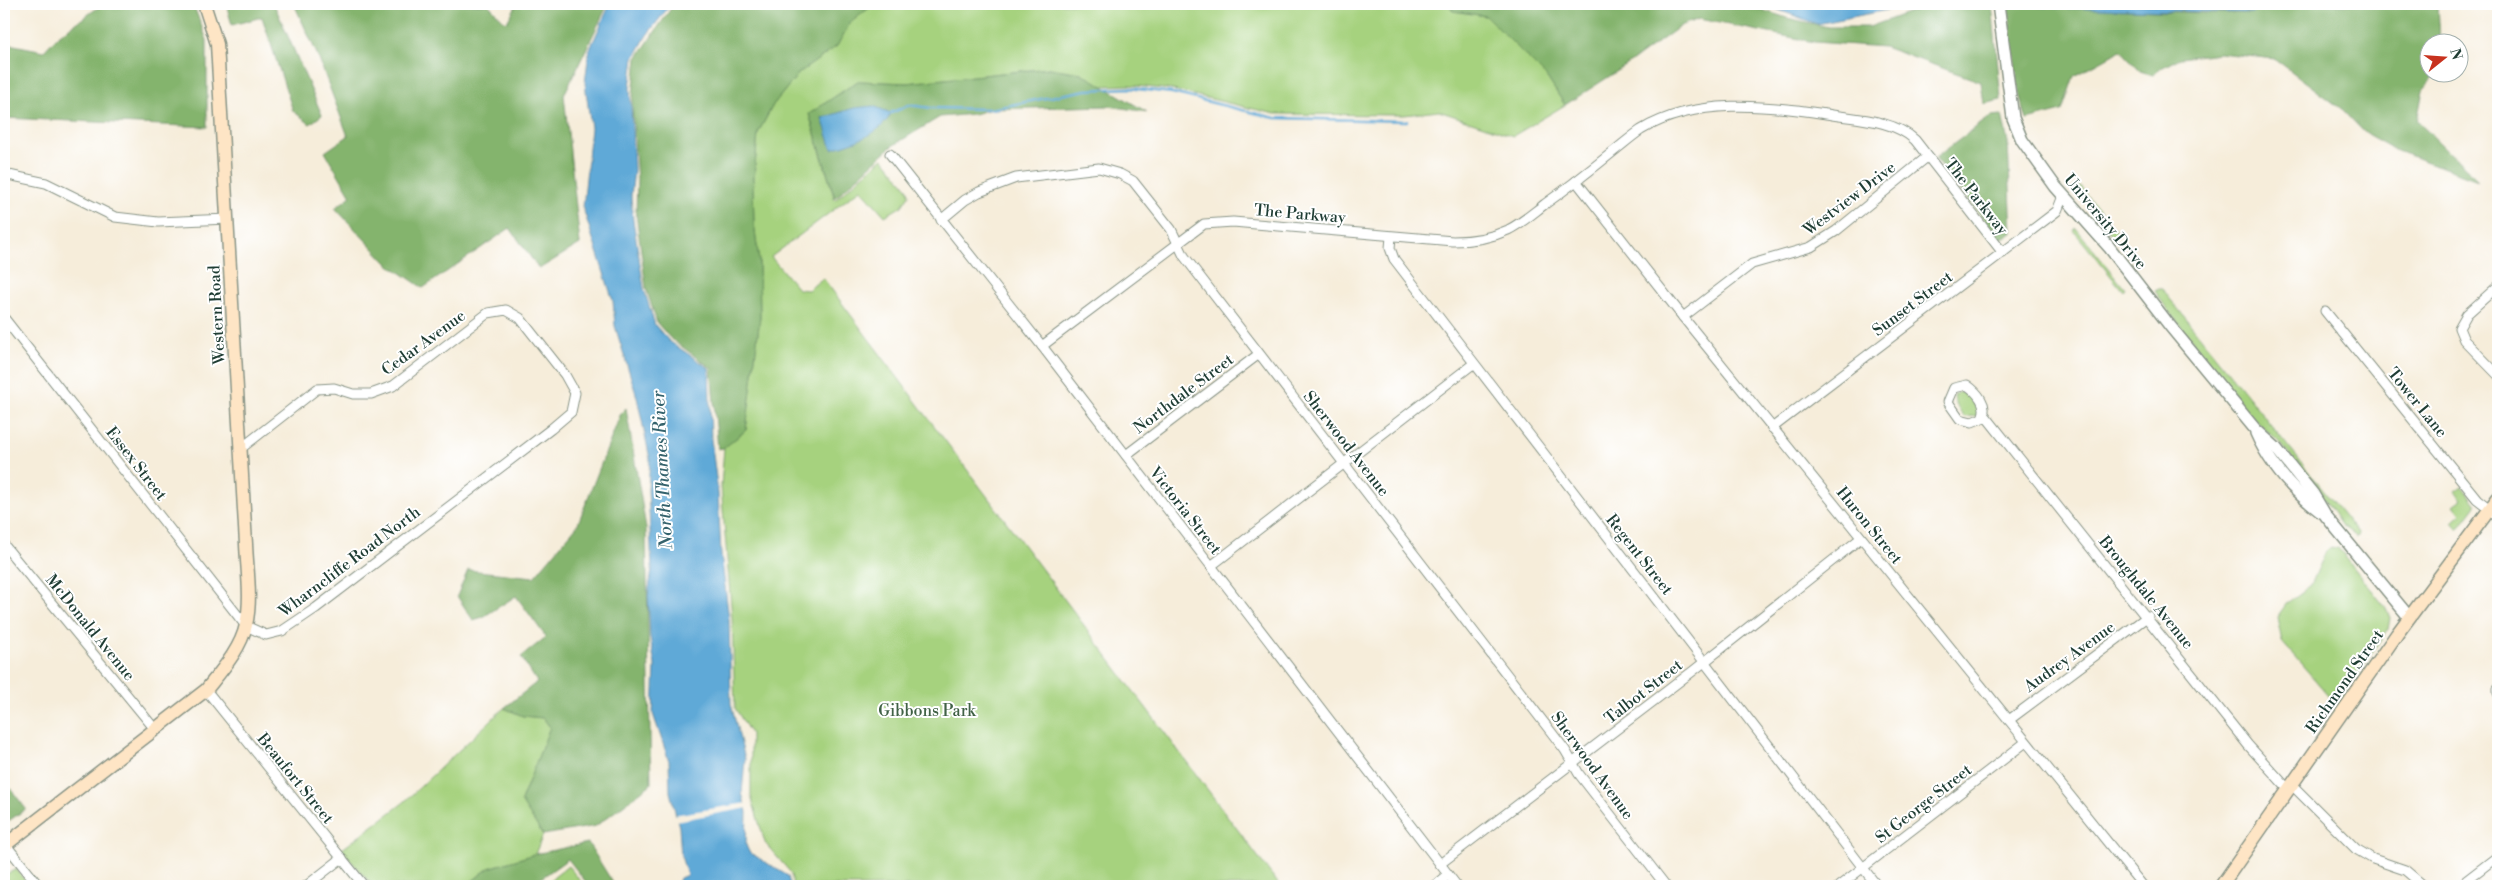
<svg xmlns="http://www.w3.org/2000/svg" width="2502" height="890" font-family="'Libre Bodoni',serif">
<rect width="100%" height="100%" fill="#fff"/>
<filter id="ink" filterUnits="userSpaceOnUse"><feTurbulence type="fractalNoise" baseFrequency=".02" numOctaves="2"/><feDisplacementMap in="SourceGraphic" scale="10" xChannelSelector="R" yChannelSelector="G"/><feConvolveMatrix kernelMatrix="1 2 1 2 8 2 1 2 1" color-interpolation-filters="sRGB"/></filter>
<filter id="wash" filterUnits="userSpaceOnUse"><feTurbulence type="fractalNoise" baseFrequency=".0096" numOctaves="4" result="noise"/><feDisplacementMap in="SourceGraphic" scale="20" xChannelSelector="R" yChannelSelector="G"/><feGaussianBlur stdDeviation="1.12" result="paint"/><feColorMatrix in="noise" values="0 0 0 0 0 0 0 0 0 0 0 0 0 0 0 0 0 1.4 0 .05"/><feComposite in="paint" operator="in"/></filter>
<g filter="url(#wash)">
<rect width="100%" height="100%" fill="#f6edda"/>
<!-- green -->
<g fill="#a6d27e" stroke="#628859">
<path d="M874,4h575l4,7 33,5 60,60 19,29 -52,31 -74,-25 -35,4 -129,-1 -102,-24 -44,-5 -27,1 -21,-13 -32,-5 -142,15 -49,-2 -49,33 26,86 48,-42 25,31 1,6 -7,11 -17,10 -24,-27 -90,68 27,32 10,1 15,-12 457,608h-487l-2,-13 -26,-30 -14,-47v-62l-16,-26 -3,-90 -11,-132 3,-38 22,-18 14,-113 -1,-56 -5,-38 -1,-36 5,-54 15,-28 26,-32 38,-27 13,-23z"/>
<path d="M2079,185l39,48 -5,4 -39,-49z"/>
<path d="M2076,228l49,61 -2,2 -49,-60z"/>
<path d="M2159,289h3l197,246 -2,2 -16,-12 -17,-27 -46,-57 -27,-25 -86,-110 -10,-15z"/>
<path d="M1959,392l8,1 12,19 -3,4 -12,1 -9,-14 -1,-7z"/>
<path d="M2462,486l14,19 -18,24 -6,-7 9,-8 -7,-9 8,-6 -7,-8z"/>
<path d="M2331,547l7,1 48,60 4,10 -2,11 -49,75h-3l-54,-62 -5,-25 10,-14 24,-18 15,-34z"/>
<path d="M504,708l19,8 20,2 7,9 -29,74 22,34 -8,19 -46,14 -23,18h-93l-32,-36 62,-47z"/>
<path d="M568,866l17,20h-42z"/>
<path d="M17,869v1l13,16h-23l-3,-11z"/>
</g>
<!-- forest -->
<g fill="#84b46d" stroke="#527850">
<path d="M103,4h90l14,36v87l-203,-9v-75l40,8 14,-15z"/>
<path d="M226,4h48l48,111 -12,9 -17,-13 -31,-94 -30,8z"/>
<path d="M294,4h194l15,16 4,2 10,-18h91l-44,91 16,149 -41,25 -29,-41 -87,60 -35,-24 -53,-56 16,-12 -26,-44 23,-16 -31,-82z"/>
<path d="M674,4h200l-24,19 -13,23 -38,27 -26,32 -15,28 -5,54 1,36 5,38 1,56 -14,113 -22,18 -6,1 -7,-81 -41,-30 -13,-15 -11,-35 -10,-74 1,-35 -5,-74 5,-47z"/>
<path d="M1449,4h295l43,14 41,9h41l63,-23h60l9,96 -17,4 -3,-22 -97,-35 -70,-5 -115,-23 -17,6 -55,40 -62,40 -19,-29 -60,-60 -33,-5z"/>
<path d="M2279,4h159l2,38h-10v30l7,1 -14,17 -6,31 61,59 -81,-29 -32,-18 -22,-23 -68,-51 -56,-6 -39,5 -17,9 -10,8 -13,-4 -19,-21 -47,26 -12,35 -35,9 -8,-26 -11,-89 196,8h49z"/>
<path d="M1050,68l31,5 66,39 -38,-6 -118,3 -17,5 -34,3 -48,29 -57,52 -26,-84 49,-33 49,2z"/>
<path d="M2002,115l6,28 4,90 -12,6 -65,-81 56,-42z"/>
<path d="M626,408l20,120 5,256 -55,42 -53,9 -22,-34 29,-74 -7,-9 -20,-2 -19,-8 33,-26 -16,-25 25,-20 -30,-41 -33,21 -10,3 -16,-24 11,-26 66,7 43,-51 44,-113z"/>
<path d="M4,780l22,29 -22,15z"/>
<path d="M588,843l27,43h-26l-21,-27 -38,27h-64l23,-18 46,-14z"/>
</g>
<!-- water -->
<g fill="#5fa9d7" stroke="#3f7386">
<path d="M610,4h61l-24,31 -13,23 -4,29 4,83 -3,26 2,24 11,69 11,36 14,16 40,27 2,71 7,54 3,61 8,65 2,85 14,55 -3,34 5,19 -1,33 3,7 39,24 2,10h-113l3,-8 7,-3 -6,-19 -2,-29 -9,-35 -1,-31 -16,-47 2,-49 -5,-28 -2,-42 4,-26 -4,-80 2,-30 -13,-62 -22,-71 -2,-25 -30,-93 8,-80 -6,-45 4,-32z"/>
<path d="M1762,4h155l-100,20z"/>
<path d="M2005,4h273l-25,9 -197,-5z"/>
<path d="M873,106l18,7c-9,21 -38,30 -59,36l-10,-31 32,-10z"/>
</g>
<!-- pier -->
<path fill="#f6edda" d="M747,803l1,5 -73,13 -2,-6z"/>
<g fill="none" stroke-linecap="round" stroke-linejoin="round">
<!-- stream -->
<path stroke="#5fa9d7" stroke-width="2.5" d="M891,113l18,-8 22,3 60,1 95,-19 43,-2 43,5 103,25 132,3"/>
</g>
</g>
<g filter="url(#ink)">
<g fill="none" stroke-linecap="round" stroke-linejoin="round">
<!-- minor casing -->
<g stroke="#8a9587" stroke-width="11">
<g id="minor">
<path d="M890,154l152,192 415,540"/>
<path d="M4,174l42,9 69,34 43,5 70,-3"/>
<path d="M1576,181l107,136 460,569"/>
<path d="M941,220l24,-20 14,-8 37,-14 83,-10 21,6 13,7 38,48 13,27 381,494 14,24 87,112"/>
<path d="M1391,237l-1,11 4,11 483,627"/>
<path d="M2498,286l-31,28 -8,14 5,12 34,35"/>
<path d="M2325,311l152,188 13,10"/>
<path d="M1683,317l69,-53 59,-17 25,-16 91,-74"/>
<path d="M4,318l242,308 20,9 16,-4 34,-23 235,-179 20,-17 4,-19 -10,-18 -45,-57 -14,-8 -18,3 -95,73 -22,8h-18l-19,-6 -17,1 -78,61"/>
<path d="M1042,346l162,-122 29,-2 220,19c19,0 38,-3 55,-11 14,-7 25,-17 37,-26 24,-17 47,-35 69,-53 9,-7 18,-15 27,-21 55,-33 125,-25 185,-16 28,5 67,5 89,26l88,113"/>
<path d="M1967,385c10,7 22,20 15,33l-10,4 -12,-3 -12,-17 6,-14z"/>
<path d="M1984,414l264,331 40,44"/>
<path d="M1772,428l285,-217 6,-15"/>
<path d="M1126,455l133,-101"/>
<path d="M4,545l150,183"/>
<path d="M1211,566l262,-202"/>
<path d="M2498,689v4"/>
<path d="M206,690l158,196"/>
<path d="M2009,720l139,-104"/>
<path d="M2291,784l65,65 17,10 32,11 19,16"/>
<path d="M6,845l33,41"/>
<path d="M1440,864l253,-193 168,-133"/>
<path d="M306,886l36,-28"/>
<path d="M1435,886l13,-11"/>
<path d="M1839,886l187,-144"/>
<path d="M2459,886l39,-30"/>
</g>
</g>
<!-- tertiary casing -->
<g stroke="#8a9587" stroke-width="14">
<g id="tertiary">
<path d="M1998,4l15,114 9,22 33,46 54,61 61,79 85,103 20,18 38,47 13,22 83,101"/>
<path d="M2256,433c14,32 37,58 65,79"/>
<path d="M2490,509l8,7"/>
</g>
</g>
<!-- secondary casing -->
<g stroke="#8a9587" stroke-width="15">
<g id="secondary">
<path d="M4,846l202,-156c15,-19 35,-41 40,-65 6,-26 1,-55 0,-81l-29,-500 -13,-40"/>
<path d="M2221,886l176,-252 101,-136"/>
</g>
</g>
<!-- minor -->
<use href="#minor" stroke="#fff" stroke-width="9"/>
<!-- tertiary -->
<use href="#tertiary" stroke="#fff" stroke-width="11"/>
<!-- secondary -->
<use href="#secondary" stroke="#fee5c5" stroke-width="12"/>
</g>
</g>
<g text-anchor="middle" stroke-width="4" stroke-linejoin="round" paint-order="stroke">
<!-- street labels -->
<g font-size="16" fill="#1f3d34" stroke="#fff">
<text transform="translate(1977 196) rotate(52)" y="6">The Parkway</text>
<text transform="translate(1849 198) rotate(-37)" y="6">Westview Drive</text>
<text transform="translate(1300 213) rotate(5)" y="6">The Parkway</text>
<text transform="translate(2106 221) rotate(50)" y="6">University Drive</text>
<text transform="translate(1912 303) rotate(-37)" y="6">Sunset Street</text>
<text transform="translate(216 315) rotate(-93)" y="6">Western Road</text>
<text transform="translate(423 342) rotate(-36)" y="6">Cedar Avenue</text>
<text transform="translate(1183 393) rotate(-37)" y="6">Northdale Street</text>
<text transform="translate(2418 402) rotate(51)" y="6">Tower Lane</text>
<text transform="translate(1347 443) rotate(52)" y="6">Sherwood Avenue</text>
<text transform="translate(137 463) rotate(52)" y="6">Essex Street</text>
<text transform="translate(1186 510) rotate(52)" y="6">Victoria Street</text>
<text transform="translate(1870 525) rotate(51)" y="6">Huron Street</text>
<text transform="translate(1640 554) rotate(52)" y="6">Regent Street</text>
<text transform="translate(349 561) rotate(-37)" y="6">Wharncliffe Road North</text>
<text transform="translate(2147 592) rotate(51)" y="6">Broughdale Avenue</text>
<text transform="translate(91 627) rotate(51)" y="6">McDonald Avenue</text>
<text transform="translate(2069 656) rotate(-36)" y="6">Audrey Avenue</text>
<text transform="translate(2344 681) rotate(-55)" y="6">Richmond Street</text>
<text transform="translate(1643 691) rotate(-38)" y="6">Talbot Street</text>
<text transform="translate(1593 765) rotate(54)" y="6">Sherwood Avenue</text>
<text transform="translate(296 778) rotate(51)" y="6">Beaufort Street</text>
<text transform="translate(1923 803) rotate(-38)" y="6">St George Street</text>
</g>
<!-- park labels -->
<g font-size="16" fill="#416246" stroke="#fff">
<text x="927" y="716">Gibbons Park</text>
</g>
<!-- water labels -->
<g font-size="18" font-style="italic" fill="#35636d" stroke="#fff">
<text transform="translate(662 470) rotate(-93)" y="6">North Thames River</text>
</g>
</g>
<!-- margin -->
<rect width="2502" height="890" fill="none" stroke="#fff" stroke-width="20"/>
<!-- north arrow -->
<g transform="translate(2444 58) rotate(73)"><circle r="24" fill="#ffffff" stroke="#a5b1ae"/>
<path d="M0-4L9 19L0 12L-9 19Z" fill="#c8321e"/>
<text y="-8" font-size="14" font-weight="bold" text-anchor="middle" fill="#1f3d34">N</text>
</g>
</svg>
